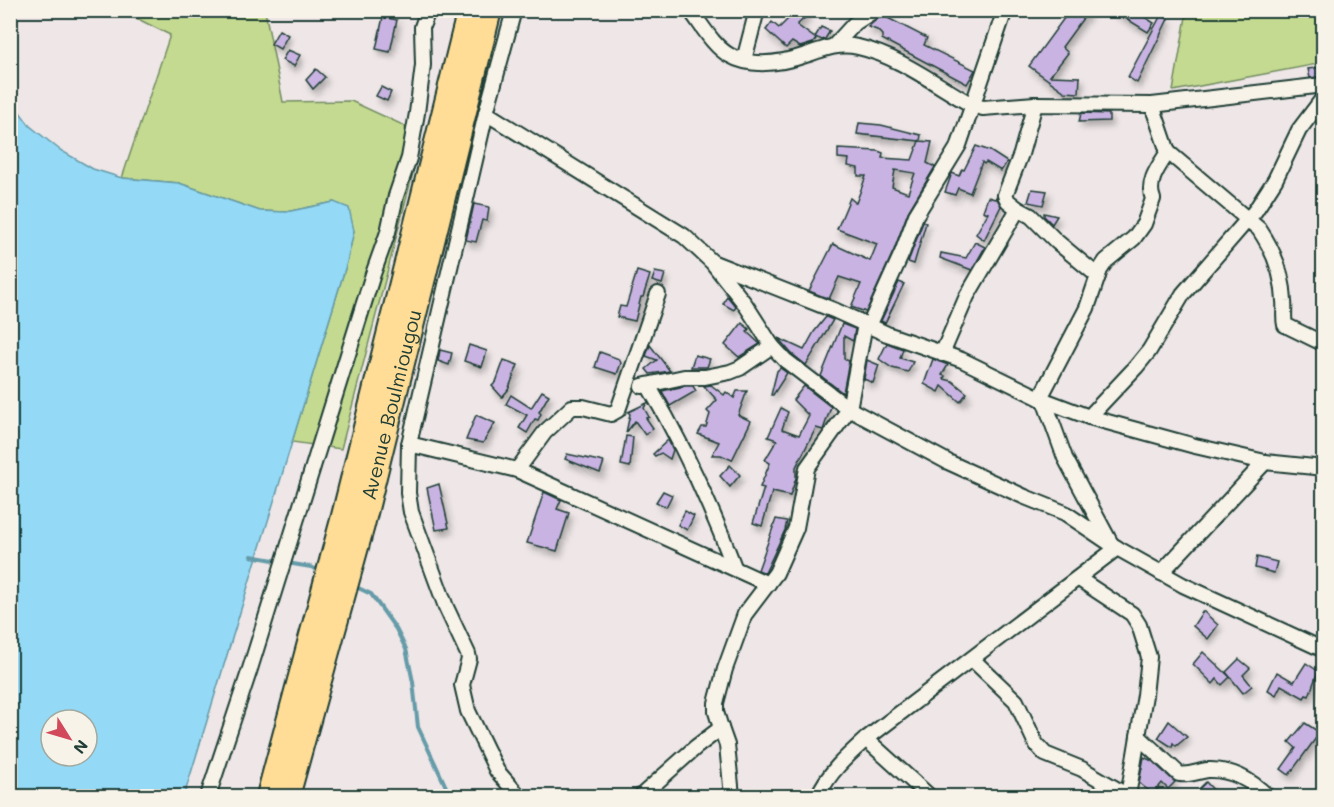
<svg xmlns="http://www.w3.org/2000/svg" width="1334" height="807" font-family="Mali,sans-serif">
<defs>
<filter id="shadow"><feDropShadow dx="3" dy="5" stdDeviation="3" flood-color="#0004"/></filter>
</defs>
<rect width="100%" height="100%" fill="#eee6e7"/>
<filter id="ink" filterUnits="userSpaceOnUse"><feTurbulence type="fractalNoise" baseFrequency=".0167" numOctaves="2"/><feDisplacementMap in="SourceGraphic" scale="12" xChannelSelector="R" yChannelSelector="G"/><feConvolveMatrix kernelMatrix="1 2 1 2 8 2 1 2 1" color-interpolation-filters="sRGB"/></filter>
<g filter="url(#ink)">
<!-- green -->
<g fill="#c4da90" stroke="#728c62" stroke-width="1.5">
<path d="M122,11h143l18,91 68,-1 54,25 8,47 -72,276 -49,-7 55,-180 7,-31 -20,-29 -48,10 -26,-1 -81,-28 -57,-5 48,-143z"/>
<path d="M1187,11h136v52l-150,28z"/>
</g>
<!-- water -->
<path fill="#94d9f6" stroke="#659ba8" stroke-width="1.5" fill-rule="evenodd" d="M11,100l19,26 30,24 33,19 29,9 57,5 81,28 26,1 48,-10 15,6 5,23 -7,31 -163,534h-173zM51,720h36v36h-36z"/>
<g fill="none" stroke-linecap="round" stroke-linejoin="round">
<!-- stream -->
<g stroke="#659ba8" stroke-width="4">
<path d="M251,556l28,5"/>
<path d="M287,563l24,4 9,4"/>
<path d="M354,586l17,8 25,35 10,20 7,33 5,45 29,62 1,7"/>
</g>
</g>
<!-- building -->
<g fill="#c9b3e2" stroke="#1f3d34" stroke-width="1.5" fill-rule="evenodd" filter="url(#shadow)">
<path d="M786,10h16l5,6 -10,9 19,14 -3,4 -13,4 -8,-5 -6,6 -20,-18 6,-8 7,6 12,-12z"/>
<path d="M1070,10h19l-27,37 6,6 -18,23 30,1 -1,16 -14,-1 -36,-26z"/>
<path d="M1112,10h22l20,13 -6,9z"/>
<path d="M882,15l45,23 -3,7 51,25 -8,14 -85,-45v-4l-5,-5 -9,-3z"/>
<path d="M1161,15l7,4 -31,64 -9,-6z"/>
<path d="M383,17l14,3 -7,32 -14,-3z"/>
<path d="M821,27l9,4 -5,8 -3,1 -7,-3z"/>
<path d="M279,30l9,5 -8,14 -9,-5z"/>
<path d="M288,50l12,5 -6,11 -12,-6z"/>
<path d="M1323,67v9l-13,2 -2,-9z"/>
<path d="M316,69l9,8 -12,12 -7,-9z"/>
<path d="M381,87l10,5 -4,9 -11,-5z"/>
<path d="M1081,113l28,1v7l-30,1z"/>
<path d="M859,123l22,2 40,10 -1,6 12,1 -5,21 8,4 -27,45 -14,38 -28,62 -15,-5 10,-23 -22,-7 -10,22 -20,-8 24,-47 37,17 7,-17 -40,-15 13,-31 6,5 10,-27h-8v-8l-10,-2 1,-7 -11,-1v-9l40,2 5,2 -1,5 30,2 7,-19 -62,-7zM895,170l20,3 -7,20 -16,-6z"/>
<path d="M976,146l14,5 17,11 -6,9 -15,-9 -2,2 -2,-2 -12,31 -12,-5 -3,7 -10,-3 7,-19 7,3 3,-7 2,1z"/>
<path d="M1032,189l15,2 -4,14 -15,-3z"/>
<path d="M988,197l7,2 1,-2 5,9 -17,34 -8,-6 12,-21 -5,-2z"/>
<path d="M474,204l15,3 -2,14 -5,-1 -6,22 -10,-2z"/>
<path d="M1044,213l13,3 -5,8 -8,-8z"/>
<path d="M923,222l3,1 -12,41 -6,-2z"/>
<path d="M975,242l10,5 -13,23 -32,-12 1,-5 25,5z"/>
<path d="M637,271l13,4 -7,22h-2l-6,24 -18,-4 3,-11 6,1z"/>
<path d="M655,272l10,2 -3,10 -10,-3z"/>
<path d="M899,282l5,2 -19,39 -4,-2z"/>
<path d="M727,296l9,11 -2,3 -11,-6z"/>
<path d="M826,317l7,3 -27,45 -15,-12 -13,-15 26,12 10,-18z"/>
<path d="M742,323l7,6 -2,3 13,12 -21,13 -14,-12z"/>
<path d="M842,324l13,5 -2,12 -9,-5v23l5,2 -6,32 -22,-17z"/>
<path d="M887,343l16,6 -3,9 13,4 -5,10 -16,-4 -13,-9z"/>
<path d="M469,345l18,6 -5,16 -18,-6z"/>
<path d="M650,345l20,26 -20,3 -4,-5 11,-9 -11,-4z"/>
<path d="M440,350l12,3 -3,12 -11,-4z"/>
<path d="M600,352l19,7 2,4 -4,11 -22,-7z"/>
<path d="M695,355l15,4 -3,8h-16z"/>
<path d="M933,359l15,6 -6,10 3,1 -1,3 8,2 15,12 -7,9 -18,-16 -3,6 -15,-8z"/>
<path d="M504,360l14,5 -10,25 -6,7 -10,-11 4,-4z"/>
<path d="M867,360l12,5 -6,18 -9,-4z"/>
<path d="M780,368l7,5 -14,22h-2l6,-24z"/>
<path d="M711,385l13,10 2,-3 8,6 3,-7h10l-9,24 13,6 -19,39 -11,-5h-9l7,-13 -21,-8 4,-7h4l4,-13 -3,-3 10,-11 -13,-14z"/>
<path d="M685,386h8l3,5 -26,15 -8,-15z"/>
<path d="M804,386l27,21 -8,23 -7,-2 -20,39v11l-6,18 -18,-4 -10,34 -9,-3 11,-35 -4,-1 10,-24 -5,-3 12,-20 -9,-3 13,-29 7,4 -6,17 17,6 10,-19 -16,-16z"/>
<path d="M542,391l7,4 -10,17 2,2 -3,6 -3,-1 -8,14 -8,-5 8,-13 -21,-11 5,-9 20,13z"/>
<path d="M647,403l-3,5 5,9 -3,1 7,10 -8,7 -10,-14 -9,12 4,-19 -2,-2z"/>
<path d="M476,415l19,8 -12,20 -17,-3z"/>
<path d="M626,436l7,1 -3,30 -9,-2z"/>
<path d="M668,440l5,10 -3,9 -9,-6 -6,3 -2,-2z"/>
<path d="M567,454l37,8 -4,11 -35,-14z"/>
<path d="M730,465l10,10 -10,12 -10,-11z"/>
<path d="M439,484l10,44 -13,2 -9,-42z"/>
<path d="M663,491l9,4 -6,12 -10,-5z"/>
<path d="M544,492l17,8 -4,9 12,4 -12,38 -30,-8z"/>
<path d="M685,511l9,5 -7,14 -9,-5z"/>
<path d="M776,519l11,2 -2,9 -20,43 -7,-3z"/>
<path d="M1257,557l20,5 -3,11 -19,-5z"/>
<path d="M1203,611l15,14 -10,14 -15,-13z"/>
<path d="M1203,652l27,25 -8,8 -5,-6 -4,5 -20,-20z"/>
<path d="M1239,659l11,9 -7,7 9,11 -9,7 -17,-21z"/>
<path d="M1306,663l12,8 -9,25 -3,-1 -2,3 -23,-13 -5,10 -8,-5 9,-18 17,10z"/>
<path d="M1169,721l18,16 -11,9 -3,-3 -1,4 -14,-9z"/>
<path d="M1305,723l14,9 -3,6 -27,37 -8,-6 15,-21 -7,-6z"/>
<path d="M1144,757l8,4 23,21 -7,7 -6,-6 -9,11 -14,-11z"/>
<path d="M1206,782l13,14h-12l-8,-7z"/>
</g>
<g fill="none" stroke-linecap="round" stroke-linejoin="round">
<!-- minor casing -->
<g stroke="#1f3d34" stroke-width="18">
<g id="minor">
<path d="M514,10l-28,103 198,123 28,26 33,42 27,42 13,14 64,49 99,53 77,35 40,16 52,35 66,37 141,65"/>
<path d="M690,10c12,15 23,36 39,45 24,14 57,7 80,-1 17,-6 31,-11 49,-7 41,9 78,38 114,58l11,3 52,-4 117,1 172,-20"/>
<path d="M834,46l21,-23 20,-13"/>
<path d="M744,60l13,-50"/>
<path d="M1035,104l-14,50 -16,41 3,6 10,8 13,7 25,25 42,35"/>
<path d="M1152,105l16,47 91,77c15,22 24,45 25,72 1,8 -1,16 1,24l39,19"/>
<path d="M486,113l-77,331 -1,49 3,19 35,95 22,47 1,5 -7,26 6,26 29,60 22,25"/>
<path d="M714,263l122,48 51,23 75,26 82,40 45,17 106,29 70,16 59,6"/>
<path d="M869,326l33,-73 14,-38 43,-70 46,-135"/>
<path d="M942,354l25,-58 51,-87"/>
<path d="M648,385c34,58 63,120 86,182"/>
<path d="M642,386l42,-9h21l25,-5 10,-4 32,-22"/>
<path d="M1040,398l47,-90 13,-38 6,-9 28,-23 10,-14 9,-25c-7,-17 6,-33 15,-47"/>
<path d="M1044,400l21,58 45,84"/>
<path d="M1089,417l47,-50 13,-16 34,-57 72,-83 20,-31 24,-50 25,-33"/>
<path d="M409,444l108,26 251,114"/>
<path d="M517,470l28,-38 27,-25h11l28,7 7,-4 40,-116"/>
<path d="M1161,573l104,-111"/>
<path d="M1079,579l53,35 7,11 10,32 -4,38 -17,101"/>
<path d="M972,659l44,42 20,43 9,10 37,15 46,27"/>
<path d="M721,728l6,17 5,51"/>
<path d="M1138,736l41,38c10,2 19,-3 29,-4 24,-1 43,10 59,26"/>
<path d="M866,739l63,57"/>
<path d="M208,796l42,-127 123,-395 15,-42 8,-36 13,-38 8,-45 6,-48 -1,-38 6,-17"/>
<path d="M641,796l55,-49 25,-19 -5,-16v-9l9,-34 20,-55 31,-41 20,-45 11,-60 42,-59 16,-85"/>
<path d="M818,796c11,-24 28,-39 48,-57l251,-191"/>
</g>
</g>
<!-- trunk casing -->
<g stroke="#1f3d34" stroke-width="28">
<g id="trunk">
<path d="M269,796l74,-276 127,-510"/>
<path id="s1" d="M287,796l75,-271 127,-515"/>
</g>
</g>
<!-- minor -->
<use href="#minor" stroke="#f7f3e8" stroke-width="14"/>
<!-- trunk -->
<use href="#trunk" stroke="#ffdd96" stroke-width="24"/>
</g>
</g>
<g text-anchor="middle" stroke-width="4.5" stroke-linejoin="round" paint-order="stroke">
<!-- street labels -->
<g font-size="20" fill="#1f3d34" stroke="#f7f3e8">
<text dy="7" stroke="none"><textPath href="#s1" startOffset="405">Avenue Boulmiougou</textPath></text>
</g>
</g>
<!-- margin -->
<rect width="1334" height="807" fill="none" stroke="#f7f3e8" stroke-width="36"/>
<rect x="18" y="18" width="1298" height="771" fill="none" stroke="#1f3d34" stroke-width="2" filter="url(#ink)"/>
<!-- north arrow -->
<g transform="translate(69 738) rotate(127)"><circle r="28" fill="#f7f3e8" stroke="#a1aaa0" stroke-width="1.5"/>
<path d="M0-4.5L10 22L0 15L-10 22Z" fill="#d1495b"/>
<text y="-9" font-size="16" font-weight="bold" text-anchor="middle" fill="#1f3d34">N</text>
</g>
</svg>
